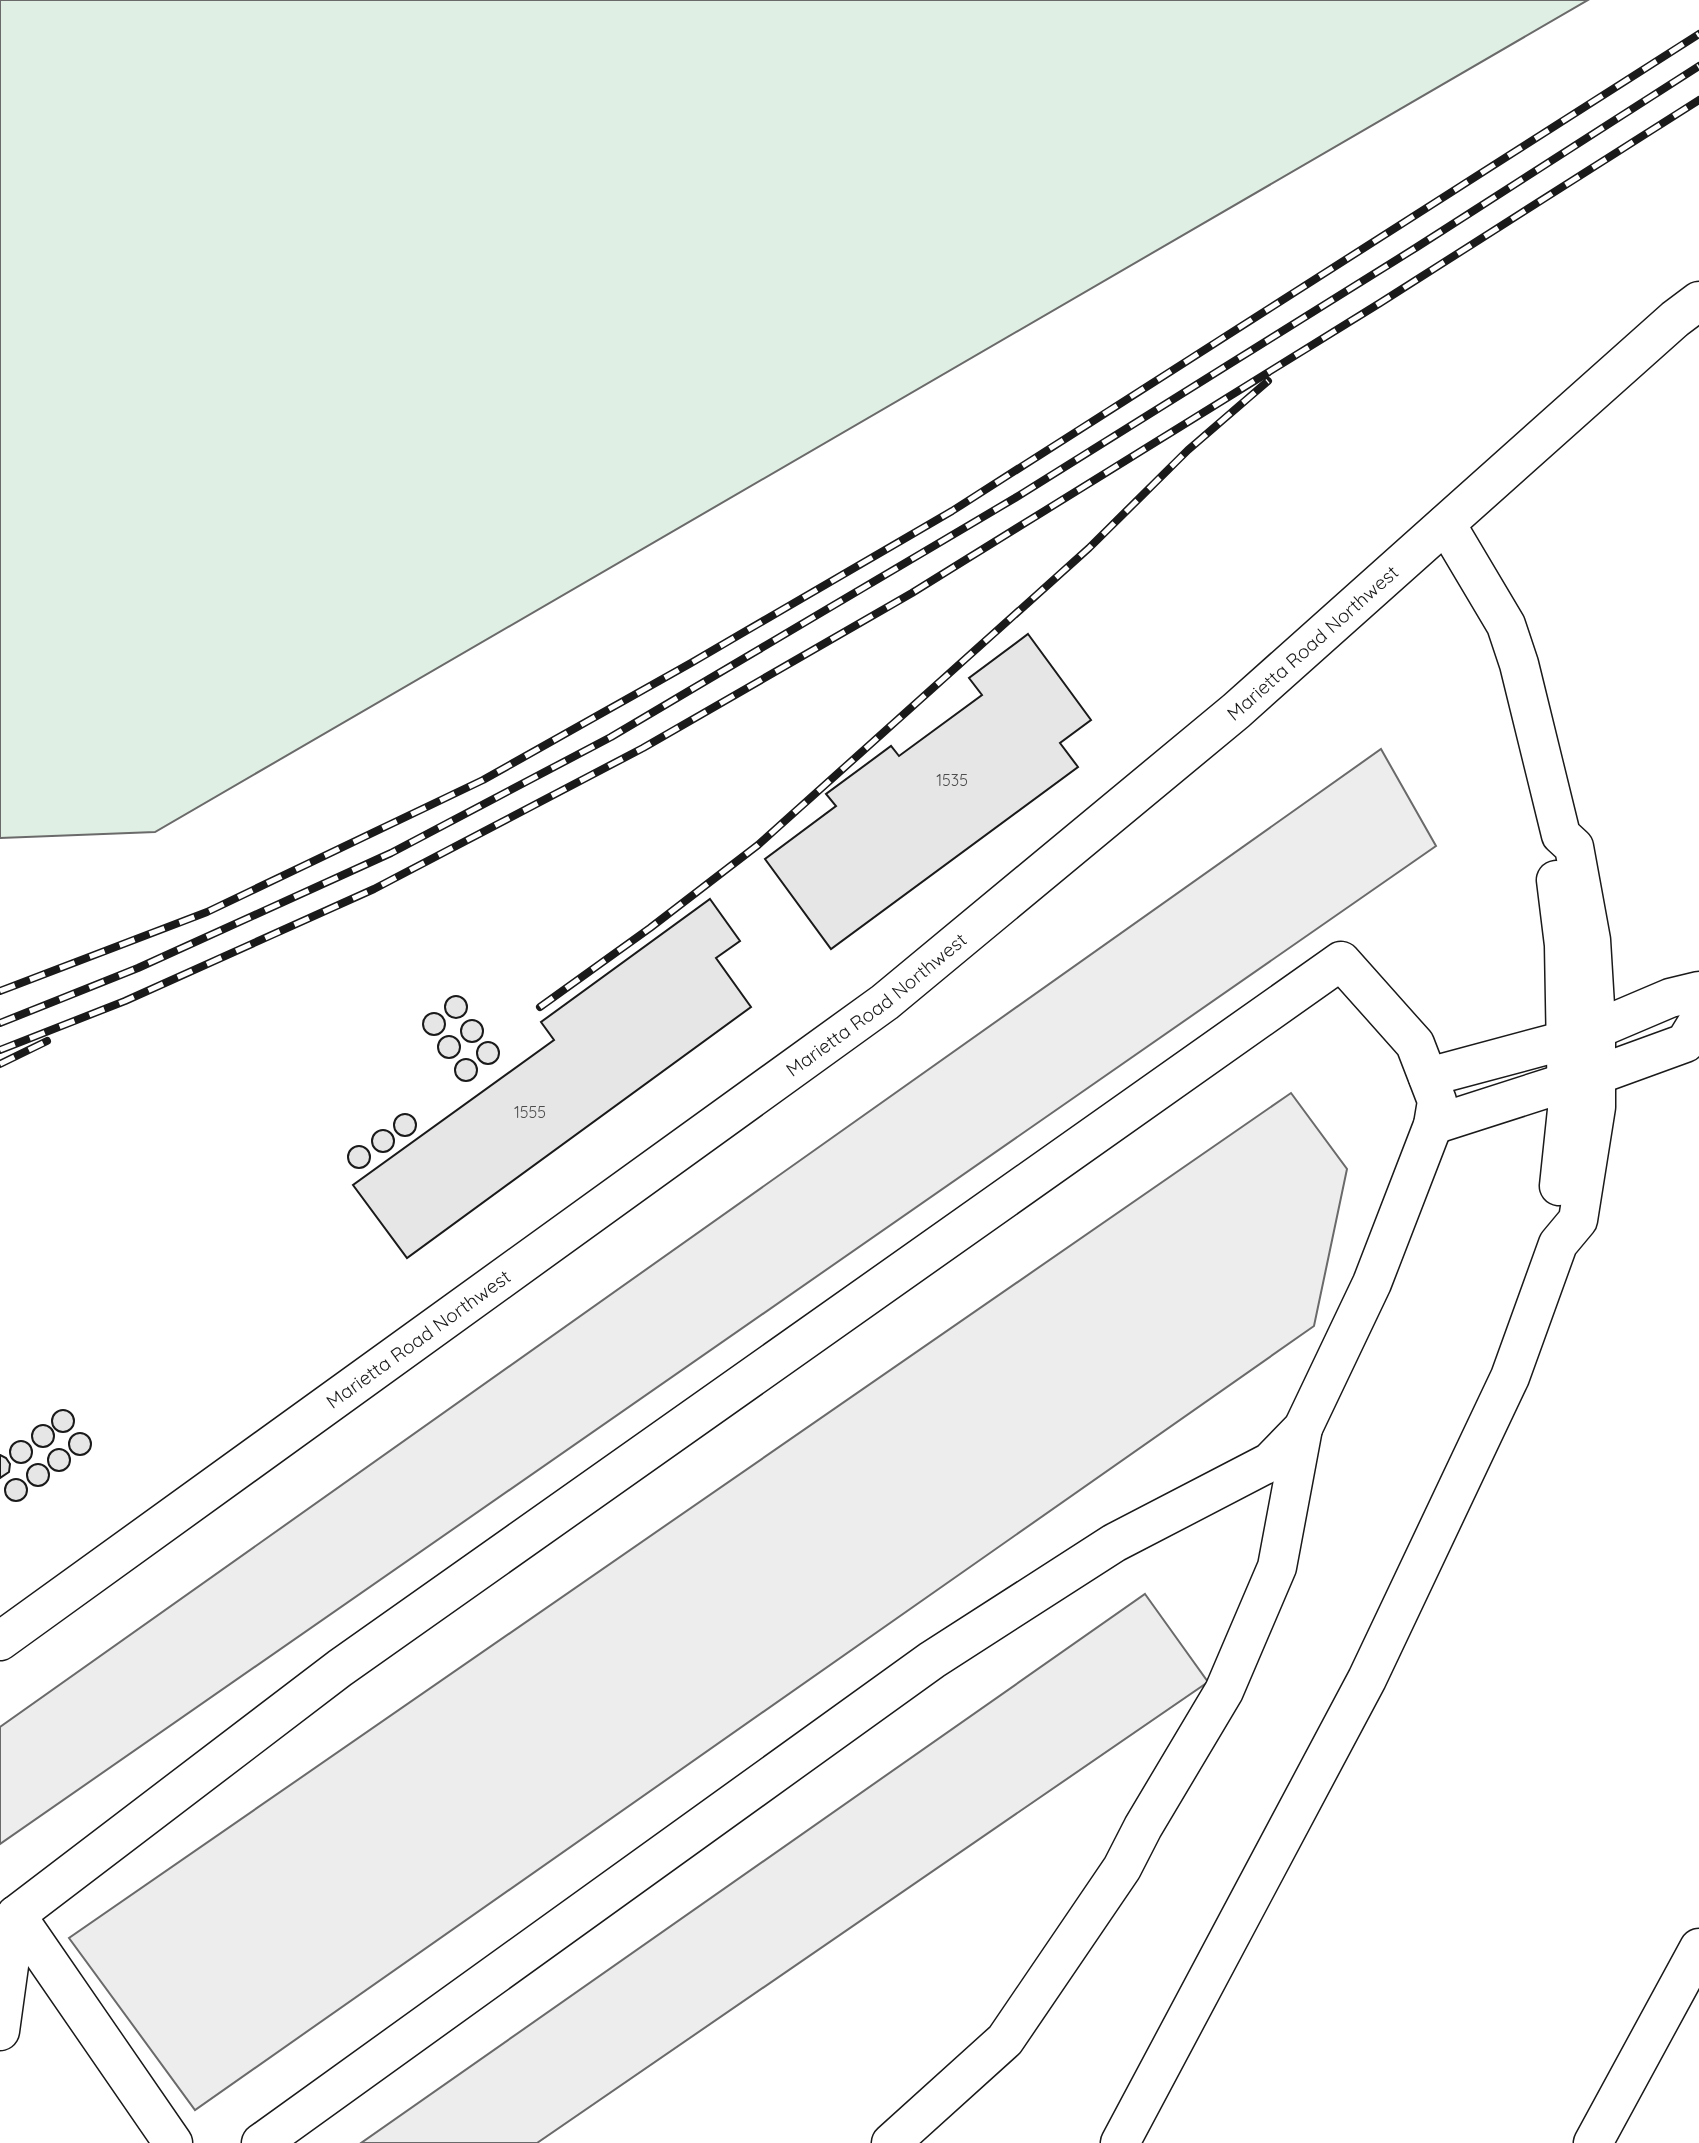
<svg xmlns="http://www.w3.org/2000/svg" width="1699" height="2143" font-family="Quicksand,sans-serif">
<rect width="100%" height="100%" fill="#fff"/>
<!-- green -->
<path fill="#e0efe3" stroke="#6a6a6a" stroke-width="2" d="M0,0h1588l-1433,832 -155,6z"/>
<!-- parking -->
<g fill="#ededed" stroke="#6a6a6a" stroke-width="2">
<path d="M1381,749l55,97 -1436,998v-117z"/>
<path d="M1291,1093l56,76 -33,157 -1119,784 -126,-172z"/>
<path d="M1145,1594l63,88 -671,461h-176z"/>
</g>
<!-- building -->
<g fill="#e6e6e6" stroke="#1a1a1a" stroke-width="2">
<path d="M1028,634l63,86 -31,23 18,24 -247,182 -66,-90 71,-53 -10,-12 65,-48 8,10 83,-61 -13,-17z"/>
<path d="M710,899l30,42 -24,17 35,49 -344,251 -54,-73 201,-145 -13,-18z"/>
<circle cx="456" cy="1007" r="11"/>
<circle cx="434" cy="1024" r="11"/>
<circle cx="472" cy="1031" r="11"/>
<circle cx="449" cy="1047" r="11"/>
<circle cx="488" cy="1053" r="11"/>
<circle cx="466" cy="1070" r="11"/>
<circle cx="405" cy="1125" r="11"/>
<circle cx="383" cy="1141" r="11"/>
<circle cx="359" cy="1157" r="11"/>
<circle cx="63" cy="1421" r="11"/>
<circle cx="43" cy="1436" r="11"/>
<circle cx="80" cy="1444" r="11"/>
<circle cx="21" cy="1452" r="11"/>
<circle cx="59" cy="1460" r="11"/>
<path d="M0,1455l6,3 4,6 -1,8 -9,6z"/>
<circle cx="38" cy="1475" r="11"/>
<circle cx="16" cy="1490" r="11"/>
</g>
<g fill="none" stroke-linecap="round" stroke-linejoin="round">
<!-- minor casing -->
<g stroke="#1a1a1a" stroke-width="41">
<g id="minor">
<path d="M1556,880l8,65 3,165 -8,76"/>
<path d="M1428,1077l138,-37 31,-11 73,-31 29,-7"/>
<path d="M1433,1125l134,-43 30,-7 88,-32 14,-23"/>
<path id="s1" d="M0,1641l885,-639 351,-291 439,-392 24,-18"/>
<path d="M16,1915l157,228"/>
<path d="M0,2031l16,-116 324,-247 1001,-707 74,83 22,57 -4,24 -61,158 -69,145 -33,34 -156,81 -182,117 -671,483"/>
<path d="M891,2143l114,-103 117,-172 21,-41 81,-136 53,-124 26,-139"/>
<path d="M1120,2143l247,-464 143,-302 48,-133 20,-24 18,-113v-85l-5,-82 -17,-93 -13,-12 -42,-171 -13,-39 -60,-101"/>
<path d="M1593,2143l106,-195"/>
</g>
</g>
<!-- minor -->
<use href="#minor" stroke="#fff" stroke-width="38"/>
<!-- rail casing -->
<g stroke="#1a1a1a" stroke-width="8">
<g id="rail">
<path d="M0,991l207,-79 276,-132 208,-117 261,-152 747,-477"/>
<path d="M540,1007l110,-79 108,-83 331,-297 99,-98 80,-69"/>
<path d="M0,1023l138,-55 253,-115 220,-116 404,-239 402,-251 282,-181"/>
<path d="M0,1050l125,-49 249,-112 269,-141 269,-155 468,-290 319,-203"/>
<path d="M0,1064l47,-23"/>
</g>
</g>
<!-- rail -->
<use href="#rail" stroke="#fff" stroke-width="5" stroke-dasharray="16" stroke-linecap="butt"/>
</g>
<g text-anchor="middle" stroke-width="5" stroke-linejoin="round" paint-order="stroke">
<!-- number labels -->
<g font-size="16" fill="#4d4d4d">
<text x="952" y="786">1535</text>
<text x="530" y="1118">1555</text>
</g>
<!-- street labels -->
<g font-size="19" fill="#1a1a1a" stroke="#fff">
<text dy="7" stroke="none"><textPath href="#s1" startOffset="1650">Marietta Road Northwest</textPath></text>
<text dy="7" stroke="none"><textPath href="#s1" startOffset="1083">Marietta Road Northwest</textPath></text>
<text dy="7" stroke="none"><textPath href="#s1" startOffset="516">Marietta Road Northwest</textPath></text>
</g>
</g>
</svg>
